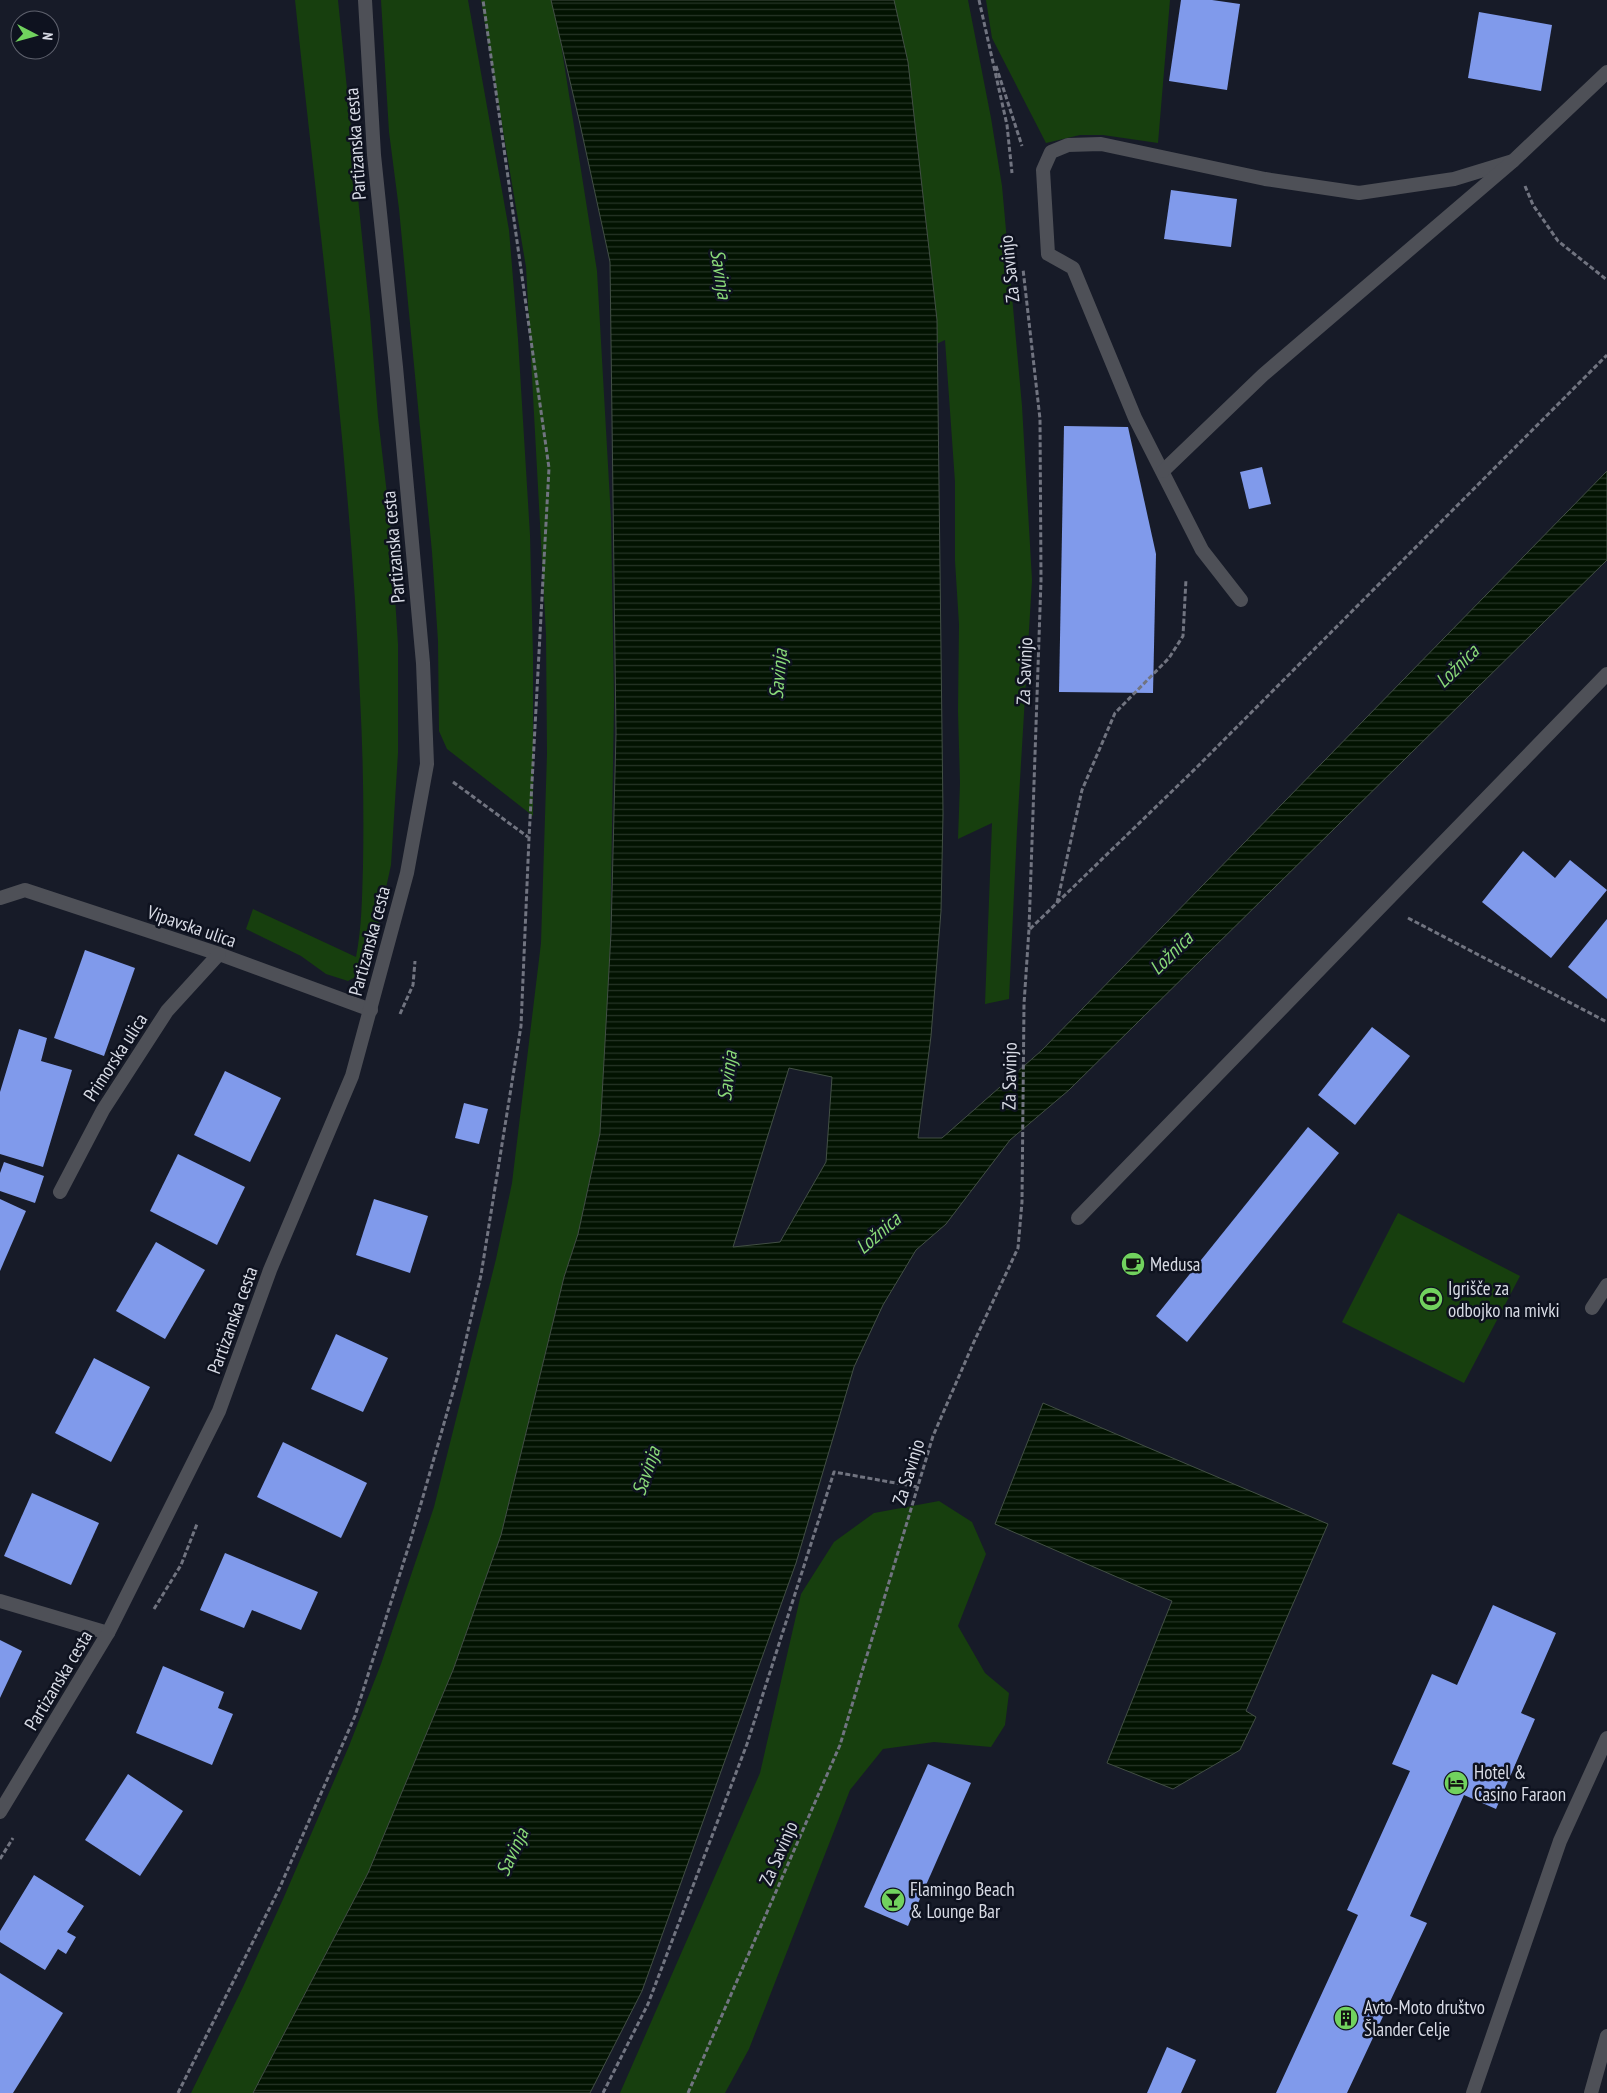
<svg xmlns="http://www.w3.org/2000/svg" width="1607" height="2093" font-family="'PT Sans Narrow',sans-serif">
<defs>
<pattern id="water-rules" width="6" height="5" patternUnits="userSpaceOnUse" patternTransform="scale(1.25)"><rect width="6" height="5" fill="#021301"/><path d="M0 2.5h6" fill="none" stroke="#263526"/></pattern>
</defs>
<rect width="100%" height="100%" fill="#171b28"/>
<!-- grass -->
<g fill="#173f0e">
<path d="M295,0h43l32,316 8,101 12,103 8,124v109l-7,112 -17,78 -10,29 -16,9 -22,-7 -25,-18 -55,-27 7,-20 103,48c6,-30 6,-61 7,-91 1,-57 0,-113 -3,-169 -9,-233 -41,-465 -65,-697z"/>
<path d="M381,0h87l41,230 9,109 12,196 3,121v160l-86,-67 -8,-18 -1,-90 -6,-89 -33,-343 -10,-77z"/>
<path d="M481,0h73l43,271 14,247 3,183 -4,249 -8,172 -24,112 -14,43 -63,258 -48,135 -85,203 -115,220h-62l52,-106 41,-90 65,-151 32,-82 53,-157 62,-248 16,-76 29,-240 6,-189 -1,-120 -20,-367z"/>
<path d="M885,0h83l23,118 11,68 20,220 10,174 -15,250 -8,169 -24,5 7,-181 -34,16 2,-56 -2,-72 1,-87 -4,-63v-79l-10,-142 -13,6z"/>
<path d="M986,0h184l-12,143 -55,-8h-23l-34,8 -54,-105z"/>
<path d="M1398,1213l122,63 -56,107 -122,-61z"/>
<path d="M939,1501l33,21 14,32 -28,72 27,47 24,20 -4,32 -14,22 -57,-5 -51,7 -33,41 -101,259 -24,44h-105l140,-320 41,-179 33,-52 40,-29z"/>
</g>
<!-- water -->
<g fill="url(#water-rules)" stroke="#424f45" fill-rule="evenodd">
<path d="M551,0h343l14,62 29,258 6,494 -2,97 -10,125 -13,102h24l99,-87 566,-580v89l-538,530 -59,50 -64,84 -30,26 -33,55 -29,62 -58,196 -154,428 -52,102h-337l115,-220 85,-203 48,-135 63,-258 14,-43 22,-101 11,-200 5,-200 -6,-471 -30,-138zM789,1068l43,9 -6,85 -46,80 -47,5z"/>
<path d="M1043,1403l285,121 -82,187 10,6 -16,33 -67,39 -66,-26 65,-162 -177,-77z"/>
</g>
<!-- building -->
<g fill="#809aeb">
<path d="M1181,0h31l28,4 -13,86 -58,-9z"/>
<path d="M1479,12l73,13 -11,66 -73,-13z"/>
<path d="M1171,190l66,9 -6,48 -67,-8z"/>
<path d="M1064,426l64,1 28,127 -3,139 -94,-1z"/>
<path d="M1262,467l9,37 -22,5 -9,-37z"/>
<path d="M1523,851l32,27 15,-18 37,30 -56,68 -69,-56z"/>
<path d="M1607,919v80l-39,-32z"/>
<path d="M85,950l50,18 -31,88 -50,-18z"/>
<path d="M1372,1027l38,29 -55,69 -37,-30z"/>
<path d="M19,1029l28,9 -6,23 31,9 -29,97 -43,-13v-62z"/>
<path d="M225,1071l56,27 -31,64 -56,-27z"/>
<path d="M464,1103l24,6 -9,35 -24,-6z"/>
<path d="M1308,1127l31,26 -152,189 -31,-26z"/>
<path d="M178,1154l67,33 -28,58 -67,-34z"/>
<path d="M4,1162l40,14 -9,27 -35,-12v-18z"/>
<path d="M0,1199l26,12 -26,60z"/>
<path d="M374,1199l54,17 -18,57 -54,-18z"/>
<path d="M156,1242l49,28 -40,69 -49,-28z"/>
<path d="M336,1334l52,24 -25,54 -52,-23z"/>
<path d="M94,1358l56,29 -39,75 -56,-29z"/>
<path d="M283,1442l84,41 -26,55 -84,-41z"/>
<path d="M32,1493l67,30 -28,62 -67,-29z"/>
<path d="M225,1553l93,39 -17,38 -49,-20 -8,18 -44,-18z"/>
<path d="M1493,1605l63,28 -35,80 14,6 -39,90 -32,-14 -54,121 17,7 -80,170h-71l82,-178 -11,-5 63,-139 -18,-7 40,-90 25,11z"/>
<path d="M0,1640l22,11 -22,47z"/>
<path d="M163,1666l61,26 -6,16 15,6 -21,51 -76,-32z"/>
<path d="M928,1764l43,19 -63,143 -44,-19z"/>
<path d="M128,1774l55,37 -43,65 -55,-36z"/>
<path d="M34,1875l50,31 -17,26 9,5 -10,17 -8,-5 -13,21 -45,-28v-11z"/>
<path d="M0,1973l63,40 -50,80h-13z"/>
<path d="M1167,2047l29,13 -15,33h-34z"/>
</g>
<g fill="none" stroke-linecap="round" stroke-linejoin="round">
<!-- path -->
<g stroke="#717480" stroke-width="3" stroke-dasharray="5 2.5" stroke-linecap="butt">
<path d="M979,0l28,125 5,48"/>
<path d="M996,66l26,80"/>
<path d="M1525,186l8,19 25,36 49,39"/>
<path d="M453,782l75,55"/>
<path d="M1057,903l25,-113 33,-77 54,-55 14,-22 3,-57"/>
<path d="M1408,918l199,104"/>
<path d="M1030,929l167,-162 410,-412"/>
<path d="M400,1014l13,-29 2,-24"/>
<path d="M154,1609l27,-44 16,-41"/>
<path d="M0,1859l13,-21"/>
<path d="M178,2093l102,-206 75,-171 55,-174 47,-164 24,-103 40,-249 8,-188 20,-370 -66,-468"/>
<path d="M603,2093l45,-89 99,-260 87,-272 84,15"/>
<path d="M688,2093l152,-348 93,-309 40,-92 45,-96 4,-46 2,-198 5,-75 12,-349 -1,-161 -17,-150"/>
</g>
<!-- service -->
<g stroke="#4e5057" stroke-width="14">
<path d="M1241,600l-39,-50 -67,-132 -62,-150 -25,-14 -5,-84 8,-18 17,-7 33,-1 164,35 94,14 95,-14 59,-18"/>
<path d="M1078,1218l529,-544"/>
<path d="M1592,1308l15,-23"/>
<path d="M1473,2093l87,-252 47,-103"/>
</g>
<!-- minor -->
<g stroke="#4e5057" stroke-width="14">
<path d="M1163,471l100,-96 250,-214 94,-89"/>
<path d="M0,898l25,-8 194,64 152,56"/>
<path d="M60,1192l43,-82 64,-99 52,-57"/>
<path d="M0,1601l108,32"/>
</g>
<!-- tertiary -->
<g stroke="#4e5057" stroke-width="14">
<path d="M0,1812l108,-179 111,-222 51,-141 82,-194 55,-203 20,-109 -4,-101 -27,-296 -22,-212 -9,-155"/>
<path d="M1591,2093l16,-57"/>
</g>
</g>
<!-- icons -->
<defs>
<g id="cafe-disc" transform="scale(1.25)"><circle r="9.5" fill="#71d25e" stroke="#0e121f"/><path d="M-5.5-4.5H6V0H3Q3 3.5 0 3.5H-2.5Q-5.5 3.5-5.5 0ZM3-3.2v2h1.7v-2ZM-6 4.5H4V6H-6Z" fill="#111"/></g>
<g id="stadium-disc" transform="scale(1.25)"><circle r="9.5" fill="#71d25e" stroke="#0e121f"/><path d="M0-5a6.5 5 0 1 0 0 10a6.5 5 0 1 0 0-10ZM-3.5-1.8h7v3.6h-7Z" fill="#111"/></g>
<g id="hotel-disc" transform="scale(1.25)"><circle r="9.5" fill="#71d25e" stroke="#0e121f"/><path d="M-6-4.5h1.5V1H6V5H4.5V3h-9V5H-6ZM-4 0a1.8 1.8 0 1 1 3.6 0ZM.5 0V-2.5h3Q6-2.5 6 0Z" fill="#111"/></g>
<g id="bar-disc" transform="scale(1.25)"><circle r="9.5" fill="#71d25e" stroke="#0e121f"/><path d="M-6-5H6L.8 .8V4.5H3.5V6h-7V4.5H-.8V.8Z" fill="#111"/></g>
<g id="building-disc" transform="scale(1.25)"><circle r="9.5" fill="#71d25e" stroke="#0e121f"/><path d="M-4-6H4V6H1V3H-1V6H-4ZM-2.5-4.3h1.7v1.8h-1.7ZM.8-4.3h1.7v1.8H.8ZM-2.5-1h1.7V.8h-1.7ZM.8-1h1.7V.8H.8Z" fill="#111"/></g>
</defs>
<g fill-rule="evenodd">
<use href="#cafe-disc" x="1133" y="1264"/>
<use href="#stadium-disc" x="1431" y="1299"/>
<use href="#hotel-disc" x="1456" y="1783"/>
<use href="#bar-disc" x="893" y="1900"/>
<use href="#building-disc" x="1346" y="2018"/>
</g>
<g text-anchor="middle" stroke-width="5" stroke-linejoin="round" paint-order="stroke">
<!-- street labels -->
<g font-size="19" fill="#d8dbe5" stroke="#0e121f">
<text transform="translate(355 144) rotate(-94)" y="7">Partizanska cesta</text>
<text transform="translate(1009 269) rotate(-96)" y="7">Za Savinjo</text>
<text transform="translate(393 547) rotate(-95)" y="7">Partizanska cesta</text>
<text transform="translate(1024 671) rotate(-88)" y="7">Za Savinjo</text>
<text transform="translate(192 926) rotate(19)" y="7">Vipavska ulica</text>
<text transform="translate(369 941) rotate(-75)" y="7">Partizanska cesta</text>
<text transform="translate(115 1057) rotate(-57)" y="7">Primorska ulica</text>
<text transform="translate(1009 1076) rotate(-89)" y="7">Za Savinjo</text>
<text transform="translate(232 1320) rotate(-70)" y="7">Partizanska cesta</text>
<text transform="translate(908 1472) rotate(-73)" y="7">Za Savinjo</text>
<text transform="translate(58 1680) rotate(-59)" y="7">Partizanska cesta</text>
<text transform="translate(778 1853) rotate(-66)" y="7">Za Savinjo</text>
</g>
<!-- poi labels -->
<g font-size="19" fill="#d8dbe5" stroke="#0e121f" text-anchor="start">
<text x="1150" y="1271">Medusa</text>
<text x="1448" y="1295">Igrišče za<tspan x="1448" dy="22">odbojko na mivki</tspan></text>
<text x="1474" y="1779">Hotel &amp;<tspan x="1474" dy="22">Casino Faraon</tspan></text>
<text x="910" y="1896">Flamingo Beach<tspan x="910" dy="22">&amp; Lounge Bar</tspan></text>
<text x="1364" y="2014">Avto-Moto društvo<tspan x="1364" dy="22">Šlander Celje</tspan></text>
</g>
<!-- water labels -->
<g font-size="20" font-style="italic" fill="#89d979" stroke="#0e121f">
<text transform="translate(721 274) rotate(81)" y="7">Savinja</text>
<text transform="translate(1457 666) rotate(-45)" y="7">Ložnica</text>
<text transform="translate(778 674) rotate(-85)" y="7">Savinja</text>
<text transform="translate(1171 953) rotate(-45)" y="7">Ložnica</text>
<text transform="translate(727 1076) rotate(-83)" y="7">Savinja</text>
<text transform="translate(878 1233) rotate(-41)" y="7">Ložnica</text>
<text transform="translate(646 1471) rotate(-71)" y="7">Savinja</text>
<text transform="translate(512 1852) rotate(-65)" y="7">Savinja</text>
</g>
</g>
<!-- north arrow -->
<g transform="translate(35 35) rotate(96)"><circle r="24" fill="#0e121f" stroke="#5f626e"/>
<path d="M0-4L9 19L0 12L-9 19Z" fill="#71d25e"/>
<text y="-8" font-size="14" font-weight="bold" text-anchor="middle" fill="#d8dbe5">N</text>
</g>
</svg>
